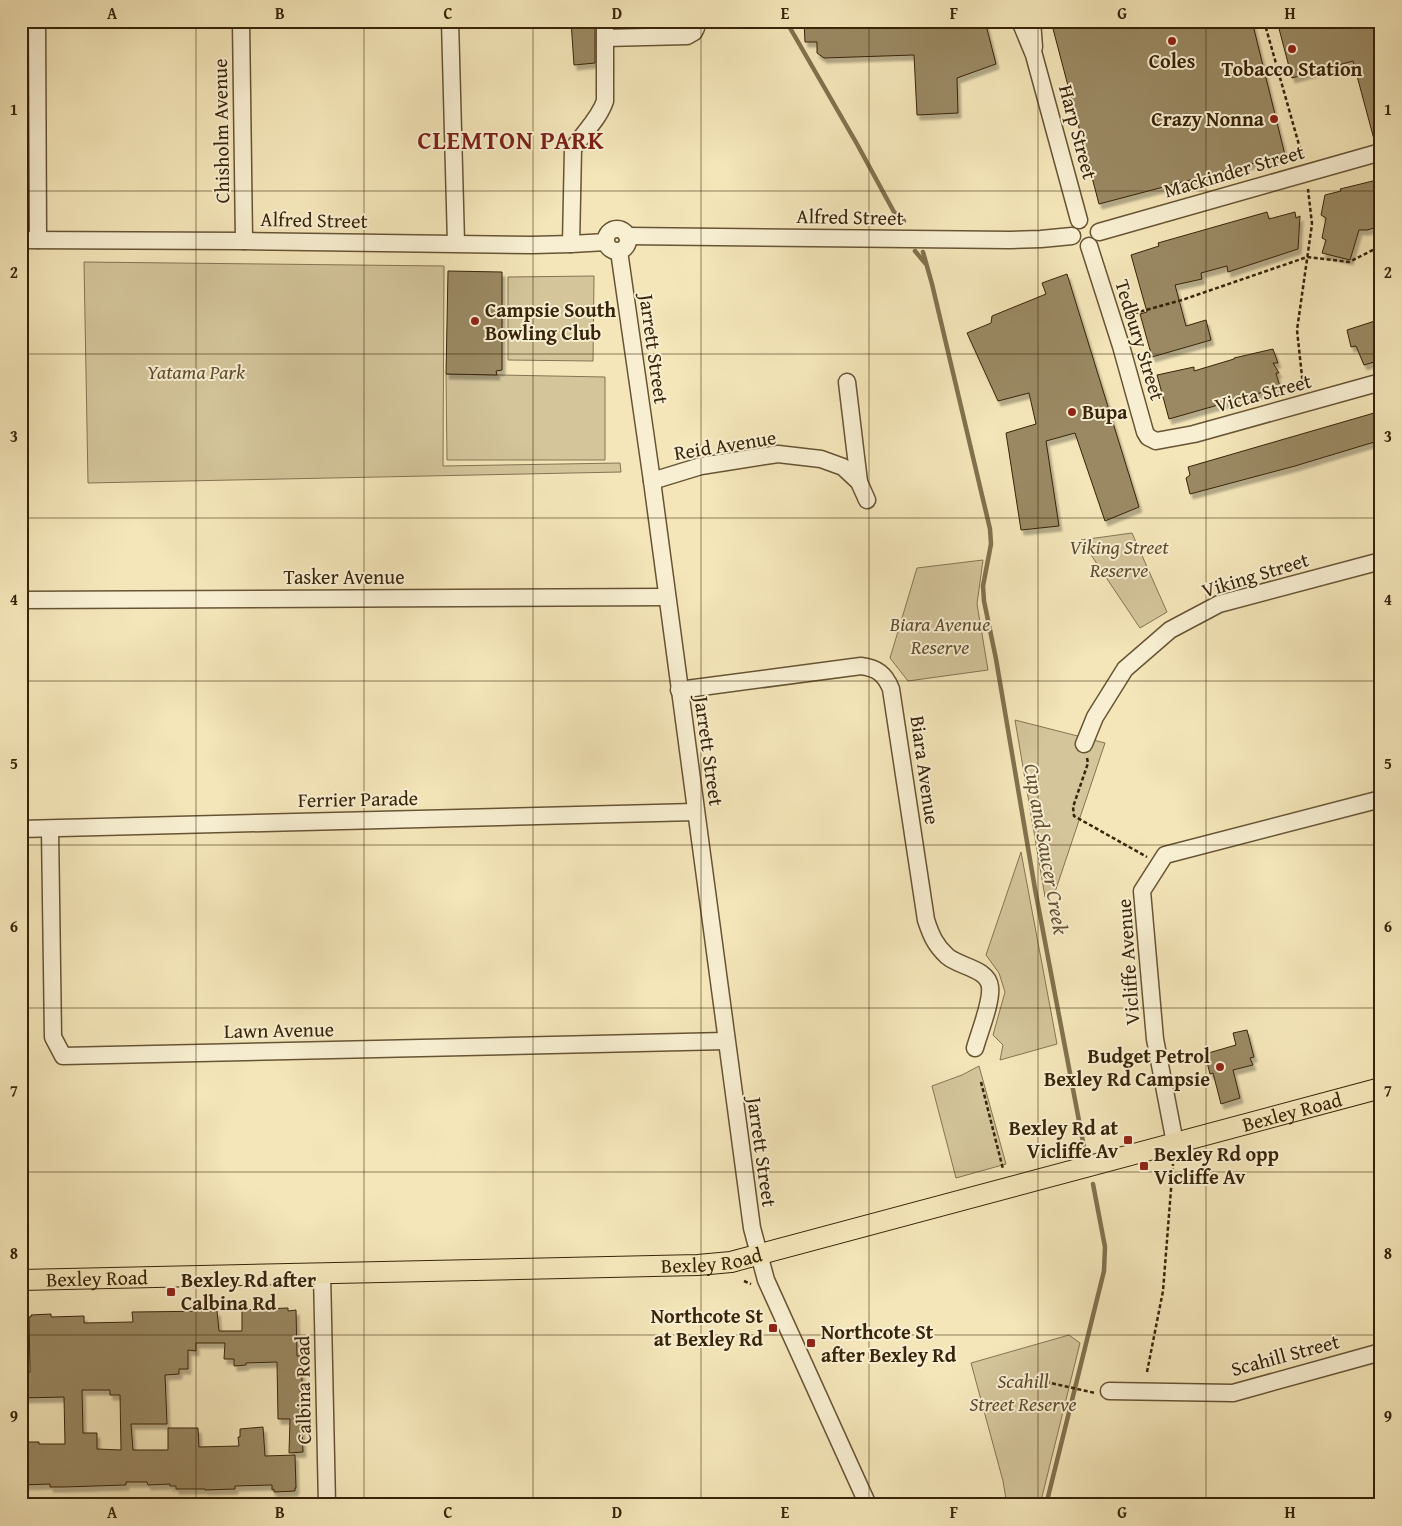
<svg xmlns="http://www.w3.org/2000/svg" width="1402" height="1526" font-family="'Gentium Book Plus',serif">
<defs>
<filter id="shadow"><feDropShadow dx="3" dy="5" stdDeviation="1" flood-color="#0004"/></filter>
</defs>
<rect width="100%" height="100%" fill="#f4e6b9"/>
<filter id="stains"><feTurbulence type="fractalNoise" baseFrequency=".004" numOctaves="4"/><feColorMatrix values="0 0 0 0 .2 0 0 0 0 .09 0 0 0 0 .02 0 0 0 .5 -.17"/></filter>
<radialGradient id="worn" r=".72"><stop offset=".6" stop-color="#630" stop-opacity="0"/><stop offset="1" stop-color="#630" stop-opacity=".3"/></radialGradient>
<!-- green -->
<g fill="#d4c59b" stroke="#867452">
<path d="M84,262l360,4 -1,200 177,-3 1,9 -533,11z"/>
<path d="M594,276l-1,85 -85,-1v-83z"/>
<path d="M446,374l159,3v83h-158z"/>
<path d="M1132,533l35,79 -27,16 -59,-88z"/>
<path d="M983,560l-6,44 11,66 -80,11 -18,-23 27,-90z"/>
<path d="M1015,720l90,23 -50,149 -10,5z"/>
<path d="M1021,852l36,192 -57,16 3,-15 -10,-10 12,-43 -6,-19 -13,-18z"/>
<path d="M979,1066l27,98 -50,14 -24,-92 30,-11z"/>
<path d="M1069,1335l11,8 -40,162h-33l-4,-24 -32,-118z"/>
</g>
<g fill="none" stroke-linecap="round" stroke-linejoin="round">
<!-- stream -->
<g stroke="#82714e" stroke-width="4.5">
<path d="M786,21l71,123 37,68 10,9"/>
<path d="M915,251l10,12"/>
<path d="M923,252l9,32 58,245 1,15 -8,42 1,15 12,58 39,230 49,258"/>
<path d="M1046,1505l58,-234 1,-24 -12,-63"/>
</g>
</g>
<!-- building -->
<g fill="#9a8964" stroke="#382408" fill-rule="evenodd" filter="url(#shadow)">
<path d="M571,21h24v42l-21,2z"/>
<path d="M810,21h175l11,43 -39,14 1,35 -41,2 -3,-60 -90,3 -7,-5v-11h-12l-1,-20z"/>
<path d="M1051,21h201l33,134 -186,49z"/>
<path d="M1277,21h104v121l-6,1 -22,-82 -61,17z"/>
<path d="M1381,179v47l-14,4h-8l-9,30 -28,-7 4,-13 -4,-2 4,-20 -5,-3 4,-20 16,-4 -1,-2z"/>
<path d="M1267,212l2,7 26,-7 1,6 4,-2 -2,33 -70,23 -1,-6 -26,7 1,6 -27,6 11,41 20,-6 5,20 -59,17 -12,-43 7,-2 -16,-57 28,-9 -1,-3z"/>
<path d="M448,271l54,1v98l-6,1 1,4 -51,-1z"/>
<path d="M1067,274l72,233 -34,14 -30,-88 -29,8 13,85 -38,4 -15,-97 30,-9 -7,-31 -31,8 -31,-68 24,-10 1,-7 54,-22 -4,-11z"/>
<path d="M1381,319v41l-17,5 -8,-19 -5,1 -4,-17z"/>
<path d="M1273,349l5,14h-5l6,10h-3l4,14 -14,2 1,2 -98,28 -12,-44 37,-8v4l40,-12v-1z"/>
<path d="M1381,411v29l-86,26 -105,28 -4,-16 4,-3 -2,-8z"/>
<path d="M1247,1030l7,27 -4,1 3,7 -20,5 7,28 -19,6 -8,-31 -3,1 -5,-20 31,-9 -3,-12z"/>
<path d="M288,1308v3l8,-1 1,46h4l-1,17h2v18h-2l3,61 -14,1 1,-34h-12l-1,-57 -31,1v2l-12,1v-7h-10l1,-16h-29v8l-8,-1v19h-9v5l-14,1 2,49h-36l2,26h35v-22h30l1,19 40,-1 -1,-9h2v-8l23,-2 2,29 30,-1 1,33h-1v3l-21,1v-3l-2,1v-5l-37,1v3l-30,1v-1h-29v-3h-6v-2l-22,1 -1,-3h-21v3l-62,2h-14v-3l-29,1v-43h18v2h26l-1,-47 -43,1v-26h9l-1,-55h2v-2l20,-1v3l33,-1v7l49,-1 -1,-10 85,-1 2,20h23v-21zM82,1390h28v5h10l1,55 -24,-1v-16h-14z"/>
</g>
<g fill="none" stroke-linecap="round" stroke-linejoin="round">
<!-- minor casing -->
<g stroke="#675434" stroke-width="19">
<g id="minor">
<path d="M37,21l1,219"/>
<path d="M241,21l3,220"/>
<path d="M450,21l6,222"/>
<path d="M1020,21l14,34 45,165"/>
<path d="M1032,21l2,26"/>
<path d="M605,38l82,-2 7,-4 2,-4 -2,-7"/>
<circle cx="617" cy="240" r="11"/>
<path d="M1099,232l282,-80"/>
<path d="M627,236l383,4 31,-1 31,-3"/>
<path d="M21,240l223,1 288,4 39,-1 35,-2"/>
<path d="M571,244l2,-95c10,-16 26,-30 32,-48v-80"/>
<path d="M1089,246l32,100 24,86 3,5 8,4 38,-7 187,-52"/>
<path d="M619,251l33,230 100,747 14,52 102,225"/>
<path d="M847,382l12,100"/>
<path d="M652,481l49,-15 77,-12 43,5 22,8 16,15 8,18"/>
<path d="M21,600l646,-3"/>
<path d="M679,690l182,-24c16,2 24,8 30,23l35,231c5,15 9,25 21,36 12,11 41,12 43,31 2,15 -11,46 -15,61"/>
<path d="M1084,744l11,-27 30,-48 45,-39 49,-26 162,-43"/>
<path d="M21,829l674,-17"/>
<path d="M50,829l3,208 10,19 663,-15"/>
<path d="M1175,1143l-20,-104 -13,-148 23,-36 216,-56"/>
<path d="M322,1273l5,232"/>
<path d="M1109,1391l124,2 148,-41"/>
</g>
</g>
<!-- major casing -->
<g stroke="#382408" stroke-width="22">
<g id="major">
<path id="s1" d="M21,1280l677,-15 33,-3 650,-174"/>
</g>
</g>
<!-- path -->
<g stroke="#382408" stroke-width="2.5" stroke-dasharray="4 2.5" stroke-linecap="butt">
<path d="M1264,21l39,138"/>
<path d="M1128,315l54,-15 125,-43 42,5 26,-13 4,-8 2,-1"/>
<path d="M1303,386l-6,-56 15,-106 -4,-35"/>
<path d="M1087,758l1,5 -15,44 1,9 73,41"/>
<path d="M981,1082l22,87"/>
<path d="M744,1281l7,3"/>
<path d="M1147,1372l16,-81 10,-127"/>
<path d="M1033,1379l62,14"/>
</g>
<!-- minor -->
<use href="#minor" stroke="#f8efd2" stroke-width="16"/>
<!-- major -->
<use href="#major" stroke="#f4e6b9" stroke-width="20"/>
</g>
<!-- grid -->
<path fill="none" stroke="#382408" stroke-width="1" stroke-opacity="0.55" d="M196,21v1484M364,21v1484M533,21v1484M701,21v1484M869,21v1484M1038,21v1484M1206,21v1484M21,191h1360M21,354h1360M21,518h1360M21,681h1360M21,845h1360M21,1008h1360M21,1172h1360M21,1335h1360"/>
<!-- markers -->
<g fill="#8f2418" stroke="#f8efd2" stroke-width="2">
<circle cx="1172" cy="41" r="5"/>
<circle cx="1292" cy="49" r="5"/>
<circle cx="1274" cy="119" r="5"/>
<circle cx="475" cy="321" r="5"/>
<circle cx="1072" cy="412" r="5"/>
<circle cx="1220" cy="1067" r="5"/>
<rect x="1123" y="1135" width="10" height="10" rx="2.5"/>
<rect x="1139" y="1161" width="10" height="10" rx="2.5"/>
<rect x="166" y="1287" width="10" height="10" rx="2.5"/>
<rect x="768" y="1323" width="10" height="10" rx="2.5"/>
<rect x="806" y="1338" width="10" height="10" rx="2.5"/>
</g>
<g text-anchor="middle" stroke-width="4" stroke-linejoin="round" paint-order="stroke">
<!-- poi labels -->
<g font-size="20" font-weight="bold" fill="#382408" stroke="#f8efd2" text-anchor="start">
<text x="1172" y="68" text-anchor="middle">Coles</text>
<text x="1292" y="76" text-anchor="middle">Tobacco Station</text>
<text x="1264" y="126" text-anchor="end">Crazy Nonna</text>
<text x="485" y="317">Campsie South<tspan x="485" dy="23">Bowling Club</tspan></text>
<text x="1082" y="419">Bupa</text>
<text x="1210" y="1063" text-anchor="end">Budget Petrol<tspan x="1210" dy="23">Bexley Rd Campsie</tspan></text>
<text x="1118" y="1135" text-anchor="end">Bexley Rd at<tspan x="1118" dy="23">Vicliffe Av</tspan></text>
<text x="1154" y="1161">Bexley Rd opp<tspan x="1154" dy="23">Vicliffe Av</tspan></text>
<text x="181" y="1287">Bexley Rd after<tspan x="181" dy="23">Calbina Rd</tspan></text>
<text x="763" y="1323" text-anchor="end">Northcote St<tspan x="763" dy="23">at Bexley Rd</tspan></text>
<text x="821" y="1339">Northcote St<tspan x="821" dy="23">after Bexley Rd</tspan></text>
</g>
<!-- street labels -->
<g font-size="20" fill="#382408" stroke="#f8efd2">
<text transform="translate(221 131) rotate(-91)" y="7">Chisholm Avenue</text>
<text transform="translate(1078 132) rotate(75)" y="7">Harp Street</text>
<text transform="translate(1234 171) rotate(-16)" y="7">Mackinder Street</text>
<text transform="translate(850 217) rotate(1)" y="7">Alfred Street</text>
<text transform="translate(314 220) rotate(1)" y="7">Alfred Street</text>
<text transform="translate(1140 340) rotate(73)" y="7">Tedbury Street</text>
<text transform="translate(654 349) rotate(82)" y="7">Jarrett Street</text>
<text transform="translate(1263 393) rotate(-15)" y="7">Victa Street</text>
<text transform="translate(725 445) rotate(-9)" y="7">Reid Avenue</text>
<text transform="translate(1255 575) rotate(-17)" y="7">Viking Street</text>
<text x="344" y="584">Tasker Avenue</text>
<text transform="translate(709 751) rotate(82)" y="7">Jarrett Street</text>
<text transform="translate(925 770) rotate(82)" y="7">Biara Avenue</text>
<text transform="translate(358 799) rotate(-1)" y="7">Ferrier Parade</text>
<text transform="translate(1128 962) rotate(-94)" y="7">Vicliffe Avenue</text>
<text transform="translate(279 1030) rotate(-1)" y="7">Lawn Avenue</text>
<text dy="7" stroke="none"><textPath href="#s1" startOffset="1291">Bexley Road</textPath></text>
<text transform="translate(762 1152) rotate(82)" y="7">Jarrett Street</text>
<text dy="7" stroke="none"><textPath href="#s1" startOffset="691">Bexley Road</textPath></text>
<text dy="7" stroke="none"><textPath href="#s1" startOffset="76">Bexley Road</textPath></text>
<text transform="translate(1285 1355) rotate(-15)" y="7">Scahill Street</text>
<text transform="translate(303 1390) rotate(-91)" y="7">Calbina Road</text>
</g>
<!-- park labels -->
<g font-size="20" font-style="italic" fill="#5f4c2d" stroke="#f8efd2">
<text x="196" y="379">Yatama Park</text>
<text x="1119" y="554">Viking Street<tspan x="1119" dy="23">Reserve</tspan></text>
<text x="940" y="631">Biara Avenue<tspan x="940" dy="23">Reserve</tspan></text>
<text x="1023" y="1388">Scahill<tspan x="1023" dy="23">Street Reserve</tspan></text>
</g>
<!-- water labels -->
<g font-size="21" font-style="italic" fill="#635131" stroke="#f8efd2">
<text transform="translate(1046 849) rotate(80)" y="7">Cup and Saucer Creek</text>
</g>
<!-- district labels -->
<g font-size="25" font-weight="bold" letter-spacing="1" fill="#7a1f14" stroke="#f8efd2">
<text x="511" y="149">CLEMTON PARK</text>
</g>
</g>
<!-- margin -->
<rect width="1402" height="1526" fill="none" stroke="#f4e6b9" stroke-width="55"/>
<rect x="28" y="28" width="1346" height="1470" fill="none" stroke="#382408" stroke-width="2"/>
<g font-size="16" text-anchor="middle" font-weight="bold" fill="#382408">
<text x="112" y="19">A</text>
<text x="280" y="19">B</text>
<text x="448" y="19">C</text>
<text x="617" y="19">D</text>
<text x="785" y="19">E</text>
<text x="954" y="19">F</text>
<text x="1122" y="19">G</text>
<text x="1290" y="19">H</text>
<text x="14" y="115">1</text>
<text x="1388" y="115">1</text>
<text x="14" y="278">2</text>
<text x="1388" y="278">2</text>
<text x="14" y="442">3</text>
<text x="1388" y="442">3</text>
<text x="14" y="605">4</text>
<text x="1388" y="605">4</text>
<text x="14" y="769">5</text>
<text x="1388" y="769">5</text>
<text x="14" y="932">6</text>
<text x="1388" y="932">6</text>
<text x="14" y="1096">7</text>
<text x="1388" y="1096">7</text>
<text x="14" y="1259">8</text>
<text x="1388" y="1259">8</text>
<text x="14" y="1422">9</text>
<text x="1388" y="1422">9</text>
<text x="112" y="1518">A</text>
<text x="280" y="1518">B</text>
<text x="448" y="1518">C</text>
<text x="617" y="1518">D</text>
<text x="785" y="1518">E</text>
<text x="954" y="1518">F</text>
<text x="1122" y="1518">G</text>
<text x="1290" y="1518">H</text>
</g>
<rect width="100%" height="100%" filter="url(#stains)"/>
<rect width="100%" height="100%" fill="url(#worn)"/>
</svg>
